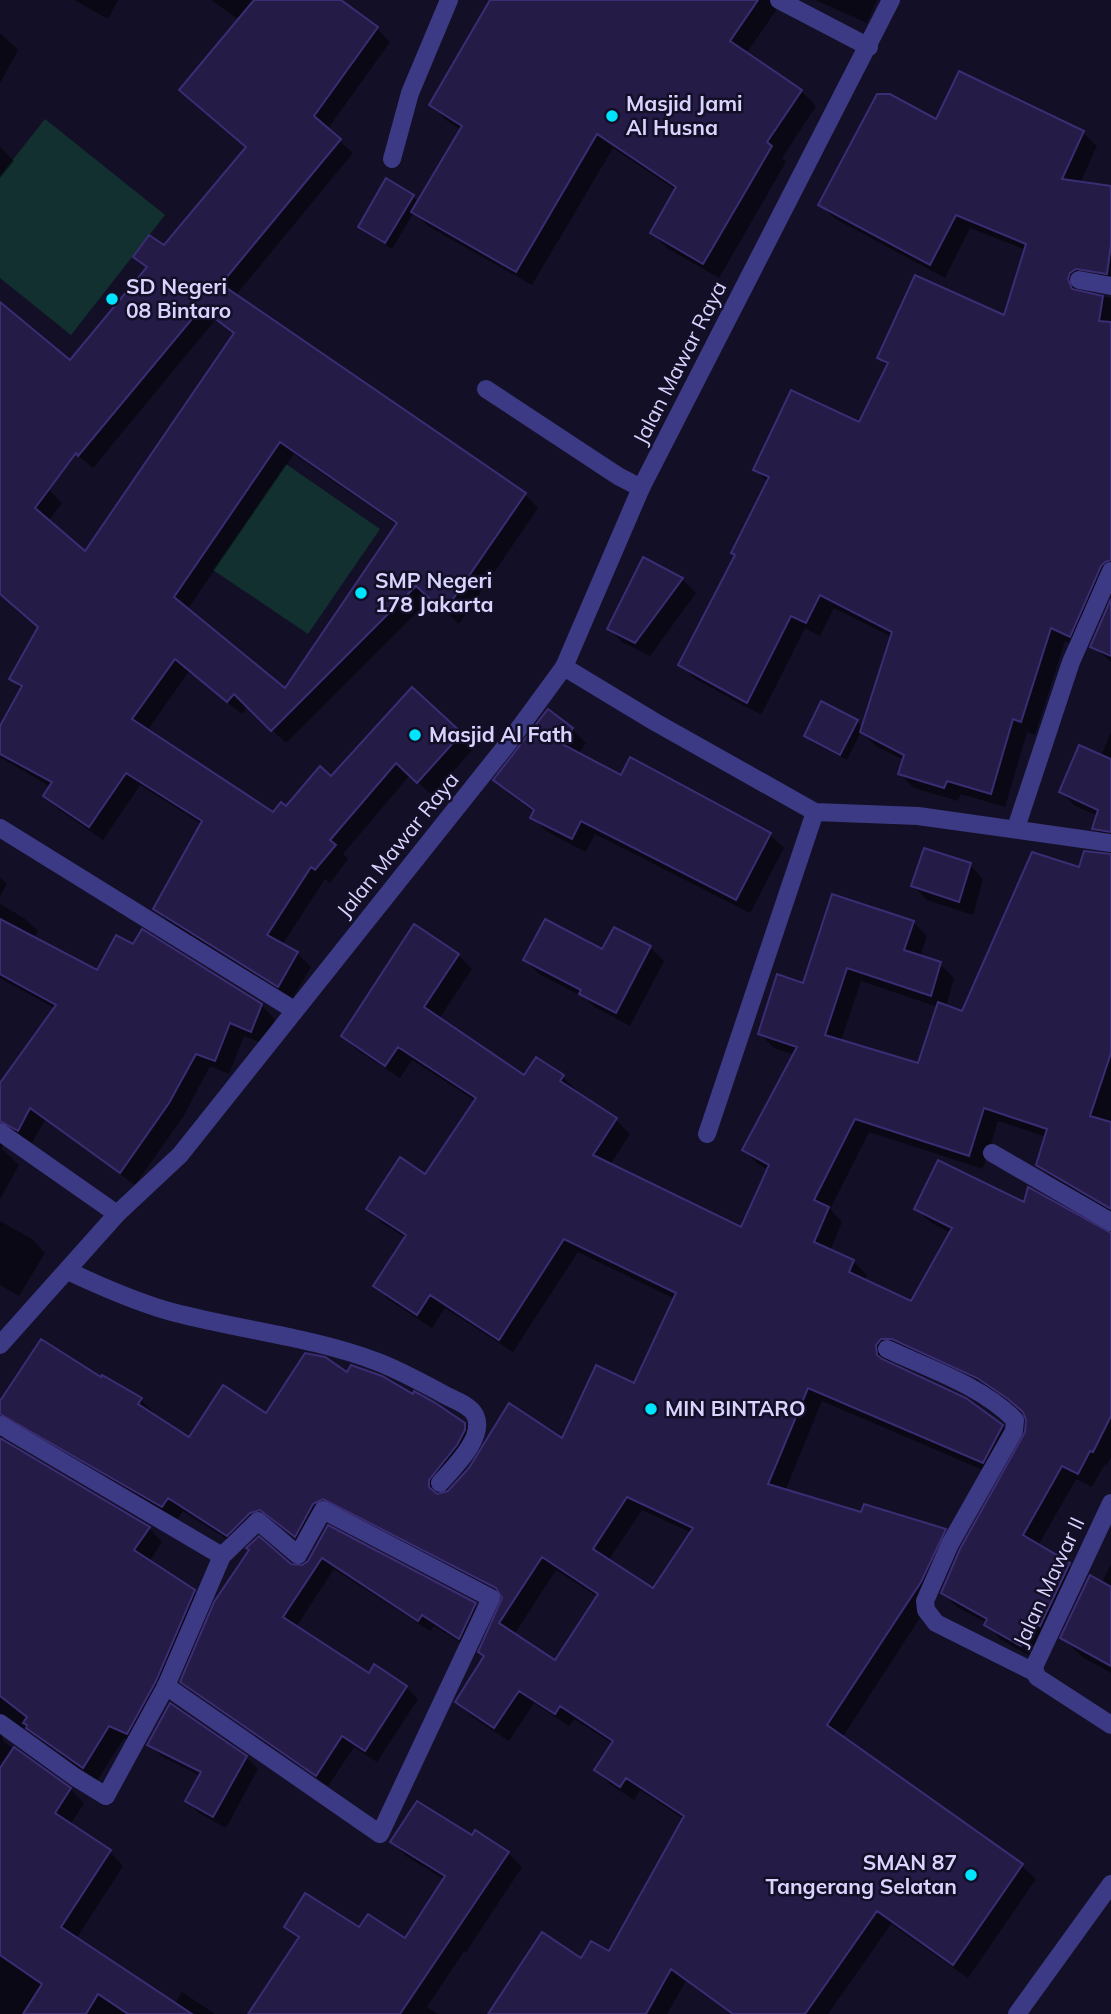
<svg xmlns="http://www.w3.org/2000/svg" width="1111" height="2014" font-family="Mulish,sans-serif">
<rect width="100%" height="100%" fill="#130f26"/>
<!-- green -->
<g fill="#12302f">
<path d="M45,119l120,96 -94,120 -71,-57v-102z"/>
<path d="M286,464l94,65 -72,105 -95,-64z"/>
</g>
<!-- shadow -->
<g fill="#0007" fill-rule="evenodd">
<path d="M74,0h44l-10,19z"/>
<path d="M211,0h128l38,28 13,14 -63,88 26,23 -118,143 289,198 14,14 -79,116 -28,-26 -145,145 -38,-37 -6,8 -53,-43 -42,60 127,84 58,-37 129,-44 13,14 -42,47 -22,-20 -67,79 5,5 -18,24 -5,-4 -43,66 15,8 14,14 -19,32 -123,-76 -14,-14 47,-85 -62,-39 -37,55 -45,-31 -13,-14 6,-8 -51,-30v-27l22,-40 -11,-11 28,-51 -39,-34v-139l48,34 14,14 -14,18 37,32 150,-218 -20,-15 -122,148 -93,-78v-86l70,58 77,-93 -12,-13 30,-8 83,-100 -9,-128zM294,454l104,72 -113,164 -98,-80z"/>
<path d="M492,0h291l-37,54 55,37 15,15 -34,52 4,4 -67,116 -52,-30 -15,-15 24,-43 -63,-42 -81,137 -104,-59 -14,-14 -22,37 -26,-16 -6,-7 53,-30 5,6 43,-72 -15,-10 -15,-15z"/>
<path d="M815,0h62l-10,23z"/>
<path d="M0,33l18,17 -18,33z"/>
<path d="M937,121l146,12 14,13 -17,37 31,5v98l-28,1 -1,7 29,4v290l-27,62 -19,-9 -30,94 -8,-3 -22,75 -44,-13 -3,7 -44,-13 -14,-14 4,-14 -28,-14 -15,-15 -14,29 -35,-18 -6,-7 51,-14 6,7 29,-91 -58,-29 -14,28 -15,-8 -44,87 -67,-37 -14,-14 56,-109 32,-73 -13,-12 104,-46 29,-57 -9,-9 126,-41 21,-67 -56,-22 -25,50 -111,-60 -14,-14z"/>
<path d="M0,147l14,14 -14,17z"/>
<path d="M643,560l39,19 14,14 -46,63 -28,-14 -13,-14z"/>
<path d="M1111,603v59l-19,-16z"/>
<path d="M572,729l14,14 -8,11 44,23 148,58 14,13 -34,65 -155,-79 -9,18 -40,-21 -13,-14 2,-4 -26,-19 -14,-14z"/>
<path d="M1111,732v111l-17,-15 4,-12 -23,-10 -14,-14 40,-36z"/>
<path d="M1111,856v357l-59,-34 -14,-14 9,-28 -49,-16 -15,48 -114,-37 -39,77 12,13 -12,29 23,10 14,14 -3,6 48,23 39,-71 -21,-11 -14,-14 109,-4 86,30v223l-4,8 -2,-1 -13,23 -16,-8 -38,67 31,19 14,14 -48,80 -35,-20 -13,-16 -30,-16 -14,-14 84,-160 1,-13 -3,-6 -16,-13 -33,-18 -81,-30 -6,11 113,62 14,14 -19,36 -175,-75 -37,90 77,23 83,16 13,14 -24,52 -92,142 180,128 14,13 -68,99 -77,-54 -63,90h-97l-45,-33 -19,33h-176l91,-54 27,-7 75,-134 -44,-29 -6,10 -24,-16 -14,-14 17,-26 -39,-25 -5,7 -35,-23 -25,38 -38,-25 -14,-14 29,-45 17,-60 -165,-85 -11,6 -18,32 -34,-27 -11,3 -23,22 -58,-37 -6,9 -173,-87 -2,8 147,87 13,14 -13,20 45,29 14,14 -67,142 -17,-9 -27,43 -75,-54 -12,-1 -8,10 2,6 66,47 14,14 -14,22 40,27 13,14 -47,73 98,66 8,-13 33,22h-215v-610l102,-24 38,19 14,14 -1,3 36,24 78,-24 80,-42 117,50 15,15 -8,20 -29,36 121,-54 72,-55 40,-87 -97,-47 -65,100 -68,-44 -13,20 -43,-28 -14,-14 31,-48 -24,-15 -13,-14 57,-32 50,-76 -64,-41 -12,18 -43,-28 -14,-14 115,-81 14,14 -33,50 86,58 12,-18 26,18 14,14 -2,2 41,27 14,14 -20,31 132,65 27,-60 -11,-6 -14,-14 51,-95 -21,-7 -14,-14 44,-49 109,-63 14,14 -7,21 20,7 14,14 -8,29 17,6 117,-143zM861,981l77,26 -19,59 -78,-25zM642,1510l50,23 -38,57 -46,-29zM556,1570l42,27 -42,65 -42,-27z"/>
<path d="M970,865l13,14 -10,36 -46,-15 -14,-14z"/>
<path d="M0,877l7,7 -7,12z"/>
<path d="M0,904l24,14 14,13 -4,8 64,33 163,33 14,14 -10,25 -21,-8 -15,38 -19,-8 -27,51 -48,68 -90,-65 -13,23 -15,-9 -13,4 -2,11 17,16 -19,34v-113l56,-77 -56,-31z"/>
<path d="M650,947l14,14 -34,65 -35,-19 -10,-9 -46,-24 -14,-14z"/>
<path d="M0,1221l32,18 13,14 -26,43 -19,-11z"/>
<path d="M328,1528l147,76 12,12 -16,33 -37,-23 -4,5 -96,-62 -38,58 73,48 6,-9 31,21 12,12 -41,63 -23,-15 -26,39 -134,-93 -12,-11 108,-117 8,3 11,-6z"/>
<path d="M1111,1564v109l-29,-16 -20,-20 40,-54z"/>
<path d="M149,1744l97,13 12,12 -32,59 -27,-15 -12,-12 14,-25 -40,-20z"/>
<path d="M472,1838l36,15 14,14 -56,85 -2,-1 -37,56 11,7h-117l-22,-74 -13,-13 74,3 45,10 40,-60 -39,-24 -14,-14z"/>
</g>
<!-- building -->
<g fill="#241b47" stroke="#3b2d73" stroke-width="2" fill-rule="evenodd">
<path d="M254,0h87l37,27 -64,89 27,23 -120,145 305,209 -82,119 -28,-26 -145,145 -37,-37 -7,8 -52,-43 -43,60 141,93 8,-10 5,4 34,-40 11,10 81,-89 50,46 -45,50 -21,-20 -66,77 6,5 -21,25 -4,-3 -44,68 31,17 -20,35 -125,-78 49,-88 -76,-48 -37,54 -46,-31 9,-14 -52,-28v-28l22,-40 -13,-7 29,-52 -38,-33v-292l70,58 77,-93 -14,-10 16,-22 15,10 82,-98 -67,-57zM201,308l33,25 -149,218 -50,-43 41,-55 2,3zM280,442l117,81 -112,165 -111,-91z"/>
<path d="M490,0h268l-28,41 72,49 -35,52 5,4 -69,118 -53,-31 26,-46 -79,-53 -81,138 -105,-60 51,-86 -33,-21z"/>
<path d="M959,71l125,60 -22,48 49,7v58l-4,30 -31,-5 -6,4 -2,6 4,10 31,7 -4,25 12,1v238l-6,2 -4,4 -31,71 -19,-9 -30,94 -8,-3 -22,75 -44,-13 -3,7 -46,-14 6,-19 -44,-23 32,-100 -72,-37 -14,28 -15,-7 -44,87 -69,-38 57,-110 -4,-2 38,-76 -16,-7 38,-80 68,32 29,-59 -11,-5 38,-83 89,40 22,-71 -70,-29 -26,50 -112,-60 59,-111h13l46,25z"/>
<path d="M386,178l28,17 -29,48 -27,-16z"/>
<path d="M643,557l40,21 -48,65 -28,-14z"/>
<path d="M1111,599v57l-21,-9z"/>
<path d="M821,701l37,19 -18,35 -36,-19z"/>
<path d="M548,709l25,19 -11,16 59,31 9,-18 141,76 -35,67 -155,-79 -9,18 -42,-21 4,-8 -41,-30z"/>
<path d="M1079,745l32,14v73l-19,-3 6,-19 -39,-18z"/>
<path d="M924,848l47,15 -12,39 -48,-16z"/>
<path d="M1084,851l27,3v199l-21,63 21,6v87l-75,-44 11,-36 -63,-21 -15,48 -114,-37 -41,81 15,7 -15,35 40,18 -5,12 62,29 41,-73 -38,-19 24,-49 86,42 4,-15 83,46v183l-18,36 -3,-1 -12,23 -16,-8 -39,69 47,28 -30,63 -5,-3 -14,23 -37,-21 3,-6 -46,-26 19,-44 65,-117 1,-12 -3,-8 -15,-13 -31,-21 -85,-39h-11l-5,6 1,10 5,4 84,39 37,27 -20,38 -175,-75 -40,96 93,28 3,-8 82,25 -25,53 -94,143 196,139 -70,101 -76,-54 -72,103h-72l-62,-45 -25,45h-158l54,-82 39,26 10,-17 18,10 75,-135 -58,-38 -6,9 -26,-17 19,-29 -53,-35 -5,8 -36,-23 -25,37 -39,-26 29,-46 -6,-4 24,-54 -6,-10 -173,-89 -10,5 -18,33 -35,-27 -10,3 -23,23 -59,-38 -6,9 -162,-93v-13l41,-62 60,38 1,-2 40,23 -4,6 51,33 34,-52 43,28 39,-60 20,4 22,15 4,-7 31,11 31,18 1,-3 20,11 31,21v7l-8,15 -28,35v7l8,7 11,-3 21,-23 40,-65 53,35 34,-73 38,18 42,-90 -112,-54 -65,101 -69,-45 -13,20 -44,-29 33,-51 -40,-26 34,-52 25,17 51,-76 -78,-51 -13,19 -44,-30 73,-112 45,30 -35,53 100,68 12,-18 28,18 -4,6 57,37 -24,37 148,72 28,-62 -27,-15 55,-103 -39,-13 19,-60 26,9 29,-89 82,27 -10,29 37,12 -10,34 -84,-28 -22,67 93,28 20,-61 24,9 70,-159 47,15zM627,1497l66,31 -40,60 -60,-39zM542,1557l56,37 -43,66 -56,-37z"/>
<path d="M0,919l97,51 19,-35 17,9 9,-15 120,75 -11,28 -21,-9 -15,38 -19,-7 -27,49 -49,70 -90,-65 -12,23 -18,-10v-38l56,-78 -56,-31z"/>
<path d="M545,919l57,30 12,-22 37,19 -35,67 -37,-19 2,-4 -58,-30z"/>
<path d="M0,1438l150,89 -16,23 61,40 -39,91 -29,53 -18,-8 -26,42 -57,-40 1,-3 -4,-2 4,-6 -27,-21z"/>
<path d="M328,1525l148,78 -17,36 -37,-24 -4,6 -96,-63 -39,59 86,56 5,-9 33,22 -42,65 -23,-15 -26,40 -136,-94 34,-80 35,-52 -3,-2 13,-12 32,28 11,1 6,-4z"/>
<path d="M1090,1575l21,12v79l-51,-28z"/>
<path d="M170,1703l77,53 -34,61 -28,-16 16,-29 -54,-27z"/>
<path d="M14,1747l57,41 -16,25 56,37 -50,77 131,87h-64l-30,-20 -12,20h-63l19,-30 -42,-29v-187z"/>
<path d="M417,1801l55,34 3,-5 34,22 -109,162h-152l51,-77 -15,-10 21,-34 54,34 9,-13 37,24 40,-62 -55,-34z"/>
</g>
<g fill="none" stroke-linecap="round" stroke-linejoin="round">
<!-- minor -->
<g stroke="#3d3a85" stroke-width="18">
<path d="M779,0l90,47"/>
<path d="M392,159l18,-66 39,-93"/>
<path d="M1079,280l32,6"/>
<path d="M486,389l132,87 23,12"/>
<path d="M564,667l91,55 160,90 103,4 193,27"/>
<path d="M0,828l294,182"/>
<path d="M1016,828l55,-166 40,-91"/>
<path d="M0,1132l117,82"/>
<path d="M707,1134l108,-322"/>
<path d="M992,1153l119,69"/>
<path d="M68,1271c34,16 68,31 104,41 68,18 140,25 206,50 23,9 45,21 67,33 9,5 25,10 30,20 11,22 -22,53 -35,68"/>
<path d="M0,1345l117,-131 63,-59 329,-413 55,-75 77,-179 250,-488"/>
<path d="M887,1349c43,20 95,37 128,71l-1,11 -64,113 -25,57 1,9 10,13 98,49"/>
<path d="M0,1425l222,131 36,-35 40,34 25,-45 168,88 -111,236 -214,-148 56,-130"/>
<path d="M1111,1503l-77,164 3,10 74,48"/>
<path d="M0,1723l75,54 31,19 60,-110"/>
<path d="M1017,2014l94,-130"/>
</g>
</g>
<!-- markers -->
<g fill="#00e5ff" stroke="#130f26" stroke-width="2.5">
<circle cx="612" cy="116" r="7"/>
<circle cx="112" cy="299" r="7"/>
<circle cx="361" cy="593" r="7"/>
<circle cx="415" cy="735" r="7"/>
<circle cx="651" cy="1409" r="7"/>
<circle cx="971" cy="1875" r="7"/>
</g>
<g text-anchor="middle" stroke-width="5" stroke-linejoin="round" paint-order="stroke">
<!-- poi labels -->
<g font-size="21" font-weight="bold" fill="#d9d4ff" stroke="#130f26" text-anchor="start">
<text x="626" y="111">Masjid Jami<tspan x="626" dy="24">Al Husna</tspan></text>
<text x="126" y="294">SD Negeri<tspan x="126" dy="24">08 Bintaro</tspan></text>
<text x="375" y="588">SMP Negeri<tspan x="375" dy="24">178 Jakarta</tspan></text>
<text x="429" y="742">Masjid Al Fath</text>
<text x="665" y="1416">MIN BINTARO</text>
<text x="957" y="1870" text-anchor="end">SMAN 87<tspan x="957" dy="24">Tangerang Selatan</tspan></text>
</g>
<!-- street labels -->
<g font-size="21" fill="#d9d4ff" stroke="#130f26">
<text transform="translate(680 363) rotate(-63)" y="7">Jalan Mawar Raya</text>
<text transform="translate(398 845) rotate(-51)" y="7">Jalan Mawar Raya</text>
<text transform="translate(1049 1582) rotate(-65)" y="7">Jalan Mawar II</text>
</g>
</g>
</svg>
